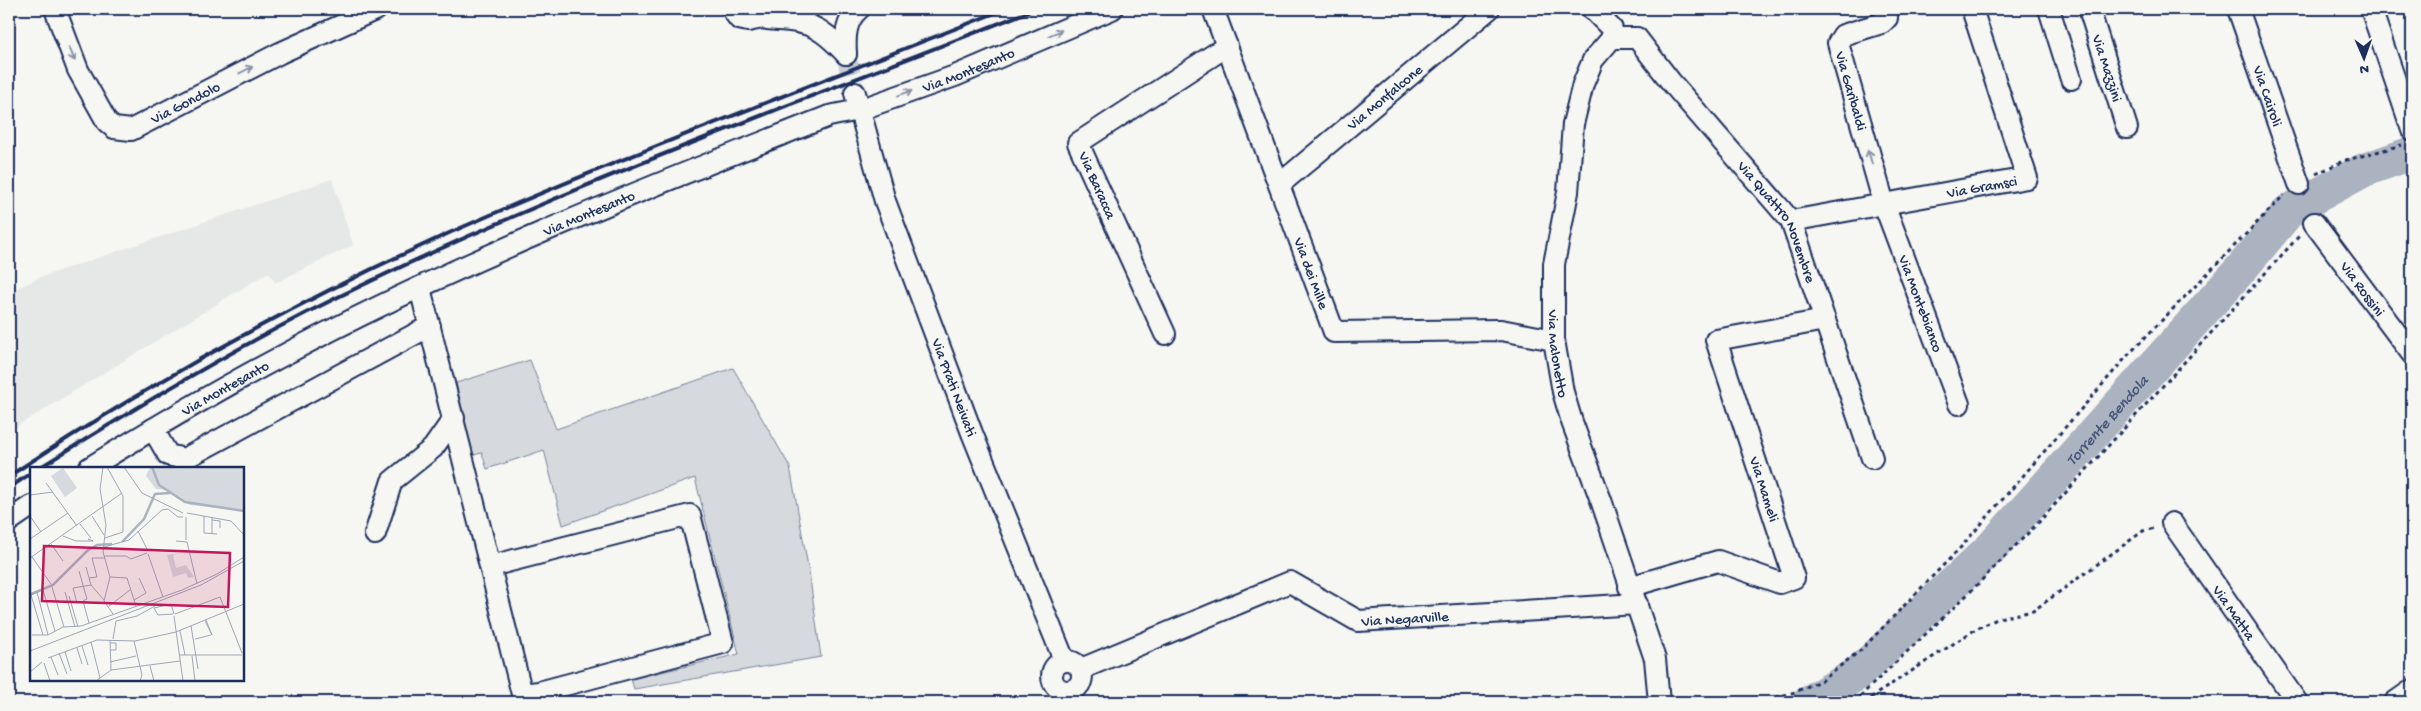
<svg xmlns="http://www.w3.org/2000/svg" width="2421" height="711" font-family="'Gochi Hand',sans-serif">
<rect width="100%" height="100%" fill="#f6f6f2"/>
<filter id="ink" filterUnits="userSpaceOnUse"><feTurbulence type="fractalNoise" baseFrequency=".02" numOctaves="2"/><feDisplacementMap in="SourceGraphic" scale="10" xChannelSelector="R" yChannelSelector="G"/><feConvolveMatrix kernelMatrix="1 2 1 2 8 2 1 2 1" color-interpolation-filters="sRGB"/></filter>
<g filter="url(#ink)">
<!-- built -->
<path fill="#e6e7e7" d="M332,179l21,66 -78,38 -6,-11 -260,159v-139l29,-14z"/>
<!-- green -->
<path fill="#d6d9dd" stroke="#78849e" d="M530,360l26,69 177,-61 57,99 19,105 12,85 -187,32 -3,-10 108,-25 -44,-176 -132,47 -19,-75 -57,19 -5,-16 -9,2 -17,-72z"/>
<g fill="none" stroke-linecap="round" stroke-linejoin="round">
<!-- river -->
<path stroke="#abb2c0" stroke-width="34" id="s1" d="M1809,702l48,-28 133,-125 250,-279 49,-59 75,-41 48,-17"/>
<!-- minor-tunnel -->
<path stroke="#caced4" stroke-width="20" stroke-dasharray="20 10" stroke-linecap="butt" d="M846,54l9,39"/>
<!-- minor casing -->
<g stroke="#1b2f5e" stroke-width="24">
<g id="minor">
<path id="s2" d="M55,9l23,61 29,52 7,6 17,2 149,-77 97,-44"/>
<path d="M732,9l7,10 9,2 60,-12"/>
<path id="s3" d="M1213,9l121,323 167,-2 53,10"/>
<path id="s4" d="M1592,9l20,20v9l-19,22 -10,24 -10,40 -5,68 -14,72v76l9,52 9,30 30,81 53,156 4,43"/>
<path id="s5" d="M1887,9v9l-5,5 -39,12 -5,8 46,161 75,200"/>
<path d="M2049,9l22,70"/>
<path id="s6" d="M2089,9l38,119"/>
<path id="s7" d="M2238,9l61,175"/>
<path d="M2371,9l41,121"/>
<path d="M767,19c41,3 50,4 79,35"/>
<path id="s8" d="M1612,38h25l34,44 120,139 81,237"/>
<path d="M846,54c-1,-17 -1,-33 13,-45"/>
<path id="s9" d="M855,93l30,108 87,232 92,227"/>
<path id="s10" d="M1280,184l209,-175"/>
<path id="s11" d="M1791,221l236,-43 -55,-169"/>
<path id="s12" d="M2314,223l98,131"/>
<path d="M420,288l104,414"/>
<path d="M1165,334l-87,-191 149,-97"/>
<path d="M153,429l15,26 16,4 246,-133"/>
<path id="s13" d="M89,468c63,-39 127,-77 193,-112 175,-94 362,-167 547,-240l30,-6 96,-34 157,-67"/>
<path d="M9,521l22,-15"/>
<path id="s14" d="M2172,523l125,179"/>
<path d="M375,534l17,-53 41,-33 21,-30"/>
<path d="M491,566l199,-51 33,128 -184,49 -17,2"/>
<path d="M1629,587l89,-26 62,22 14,-5 -78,-238 109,-20"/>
<circle cx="1067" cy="676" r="15"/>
<path id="s15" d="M1081,669l209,-87 68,39 279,-17"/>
<path d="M2395,702l17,-12"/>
</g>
</g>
<!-- path -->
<g stroke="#1b2f5e" stroke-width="3" stroke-dasharray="4 4" stroke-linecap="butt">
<path d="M2316,174l27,-13 59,-16"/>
<path d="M1760,702l35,-10 27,-12 40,-31 100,-103 167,-192 155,-159"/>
<path d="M1854,702l114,-108 71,-72 261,-287"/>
<path d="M1864,702l112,-73 23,-11 34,-7 110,-80 12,-3"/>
</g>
<!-- minor -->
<use href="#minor" stroke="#f6f6f2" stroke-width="20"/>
<!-- rail -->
<g stroke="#1b2f5e" stroke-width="4">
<path d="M39,468c87,-54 175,-108 267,-155 235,-119 485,-207 729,-304"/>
<path d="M9,476c159,-105 327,-196 502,-270 163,-70 329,-131 494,-197"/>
<path d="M9,488l22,-15"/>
</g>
</g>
<!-- one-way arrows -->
<defs><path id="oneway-shaft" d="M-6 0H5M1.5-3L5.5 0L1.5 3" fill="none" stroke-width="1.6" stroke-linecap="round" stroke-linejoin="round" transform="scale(1.25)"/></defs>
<g stroke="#8892a8">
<use href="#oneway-shaft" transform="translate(1055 33) rotate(-23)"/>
<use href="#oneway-shaft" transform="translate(72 54) rotate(69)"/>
<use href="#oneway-shaft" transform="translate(246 70) rotate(-27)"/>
<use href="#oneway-shaft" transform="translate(905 93) rotate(-20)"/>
<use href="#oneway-shaft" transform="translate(1870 157) rotate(-106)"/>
</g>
</g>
<g text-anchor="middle" stroke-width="4" stroke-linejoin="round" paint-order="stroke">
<!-- street labels -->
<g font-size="15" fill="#1b2f5e" stroke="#f6f6f2">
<text dy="5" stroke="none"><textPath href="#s6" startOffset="62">Via Mazzini</textPath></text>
<text dy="5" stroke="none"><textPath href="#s13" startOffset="968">Via Montesanto</textPath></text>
<text dy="5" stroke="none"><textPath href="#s5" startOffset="116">Via Garibaldi</textPath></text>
<text dy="5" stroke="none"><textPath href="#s7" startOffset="92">Via Cairoli</textPath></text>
<text dy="5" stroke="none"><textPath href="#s10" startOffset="136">Via Monfalcone</textPath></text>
<text dy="5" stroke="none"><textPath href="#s2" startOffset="212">Via Gondolo</textPath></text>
<text transform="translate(1098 185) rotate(66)" y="5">Via Baracca</text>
<text dy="5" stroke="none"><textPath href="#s11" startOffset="194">Via Gramsci</textPath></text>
<text dy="5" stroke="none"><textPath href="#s13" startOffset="562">Via Montesanto</textPath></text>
<text dy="5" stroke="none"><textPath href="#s8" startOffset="258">Via Quattro Novembre</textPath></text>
<text dy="5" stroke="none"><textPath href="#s3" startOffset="282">Via dei Mille</textPath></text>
<text dy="5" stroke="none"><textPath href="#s12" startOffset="82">Via Rossini</textPath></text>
<text dy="5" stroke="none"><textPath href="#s5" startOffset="340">Via Montebianco</textPath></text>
<text dy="5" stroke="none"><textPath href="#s4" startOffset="365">Via Malonetto</textPath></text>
<text dy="5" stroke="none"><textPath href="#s9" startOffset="311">Via Prati Neivati</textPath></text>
<text dy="5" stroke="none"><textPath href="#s13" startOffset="158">Via Montesanto</textPath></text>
<text transform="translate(1765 489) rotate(72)" y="5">Via Mameli</text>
<text dy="5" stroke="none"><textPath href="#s14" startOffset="109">Via Matta</textPath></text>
<text dy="5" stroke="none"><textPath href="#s15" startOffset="352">Via Negarville</textPath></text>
</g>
<!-- water labels -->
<g font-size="16" font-style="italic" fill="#46567b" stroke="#f6f6f2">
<text dy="6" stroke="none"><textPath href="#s1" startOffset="412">Torrente Bendola</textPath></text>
</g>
</g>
<!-- overview -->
<g transform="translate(30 467)">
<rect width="214" height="214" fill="#f6f6f2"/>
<path d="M120,0h94v44l-54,-6 -24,-15 -10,-1 -10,-13zM33,1l14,20 -12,9 -14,-21zM151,86l-8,2 3,13 10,-3 8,12 -6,1 -2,-5 -13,4 -6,-22z" fill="#d6d9dd"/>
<path fill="none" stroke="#abb2c0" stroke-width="2.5" d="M122,0l7,18 26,17 59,9M92,75l22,-23 11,-25 15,-1M1,127l22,-9 34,-34 10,-6 15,-1"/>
<path fill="none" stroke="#9ea6b7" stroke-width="1" d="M73,0l-3,22 6,36 -3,27 7,25 -6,24 9,13M94,0l18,26 41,20M16,16l31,43M0,28l23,-3M157,46l44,8 13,14M0,49l11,16M62,49l12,19M174,49v17l13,1M182,53l8,1v7M50,57l11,14M108,64l10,20M182,67v-16M33,69l13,5h17l-5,-2M75,71l18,-6v-36l-16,-29M0,72l38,-26M156,73v-23M146,74l11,1 10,42M21,77l12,17M74,80l25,-7 33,-30 6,-1 10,8h5M118,87l15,43M74,89h22l5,3 16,-6M2,90l19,27M0,91l92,-65M56,100l5,18 13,15M49,104l8,28 -4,2 6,22M80,110l17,1 9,28M59,111l8,-1 -5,-19h13M22,120l12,40M7,125l11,43M35,125l10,35M39,129l9,31M104,133l12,-7 -7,-15M47,136l-4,-15 18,-3M79,139l21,-16M143,147l-15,1 -4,-7 17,-4 3,10M145,147l45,-17 22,56M144,149l9,65M175,154l7,14 -6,-15M161,159l7,43M150,164l5,24M2,168h16l15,-8 18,-1 101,-36 35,-16 27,-17M13,168l-12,-40 12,-5 12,41M83,172l3,-18 21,-5 18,-10M165,172l16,-4M80,173l1,30M104,174l8,34 -2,6M61,175l9,36M52,179l6,19M47,181l5,16M80,183h6v-7h-6M0,184l171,-66 43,-24M35,185l6,19M29,186l8,21M149,188h63M162,189l3,25M21,190l7,18M18,191l49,-18 38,1 41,-9 68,-28M80,195l26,-6M14,196l6,18M120,199l4,15M81,203l69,-9M0,205l12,-10M66,214l15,-11"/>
<path fill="#c2185b" fill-opacity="0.15" stroke="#c2185b" stroke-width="2.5" d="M14,79l186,7 -2,54 -186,-6z"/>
<rect width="214" height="214" fill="none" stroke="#1b2f5e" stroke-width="2.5"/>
</g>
<!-- margin -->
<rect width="2421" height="711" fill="none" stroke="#f6f6f2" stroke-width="30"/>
<rect x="15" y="15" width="2391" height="681" fill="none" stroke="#1b2f5e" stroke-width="2" filter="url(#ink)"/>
<!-- north arrow -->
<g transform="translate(2364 58) rotate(178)" stroke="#f6f6f2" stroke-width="4" paint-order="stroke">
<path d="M0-4L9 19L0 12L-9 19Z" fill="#1b2f5e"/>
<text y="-8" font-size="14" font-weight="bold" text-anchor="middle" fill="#1b2f5e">N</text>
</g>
</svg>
